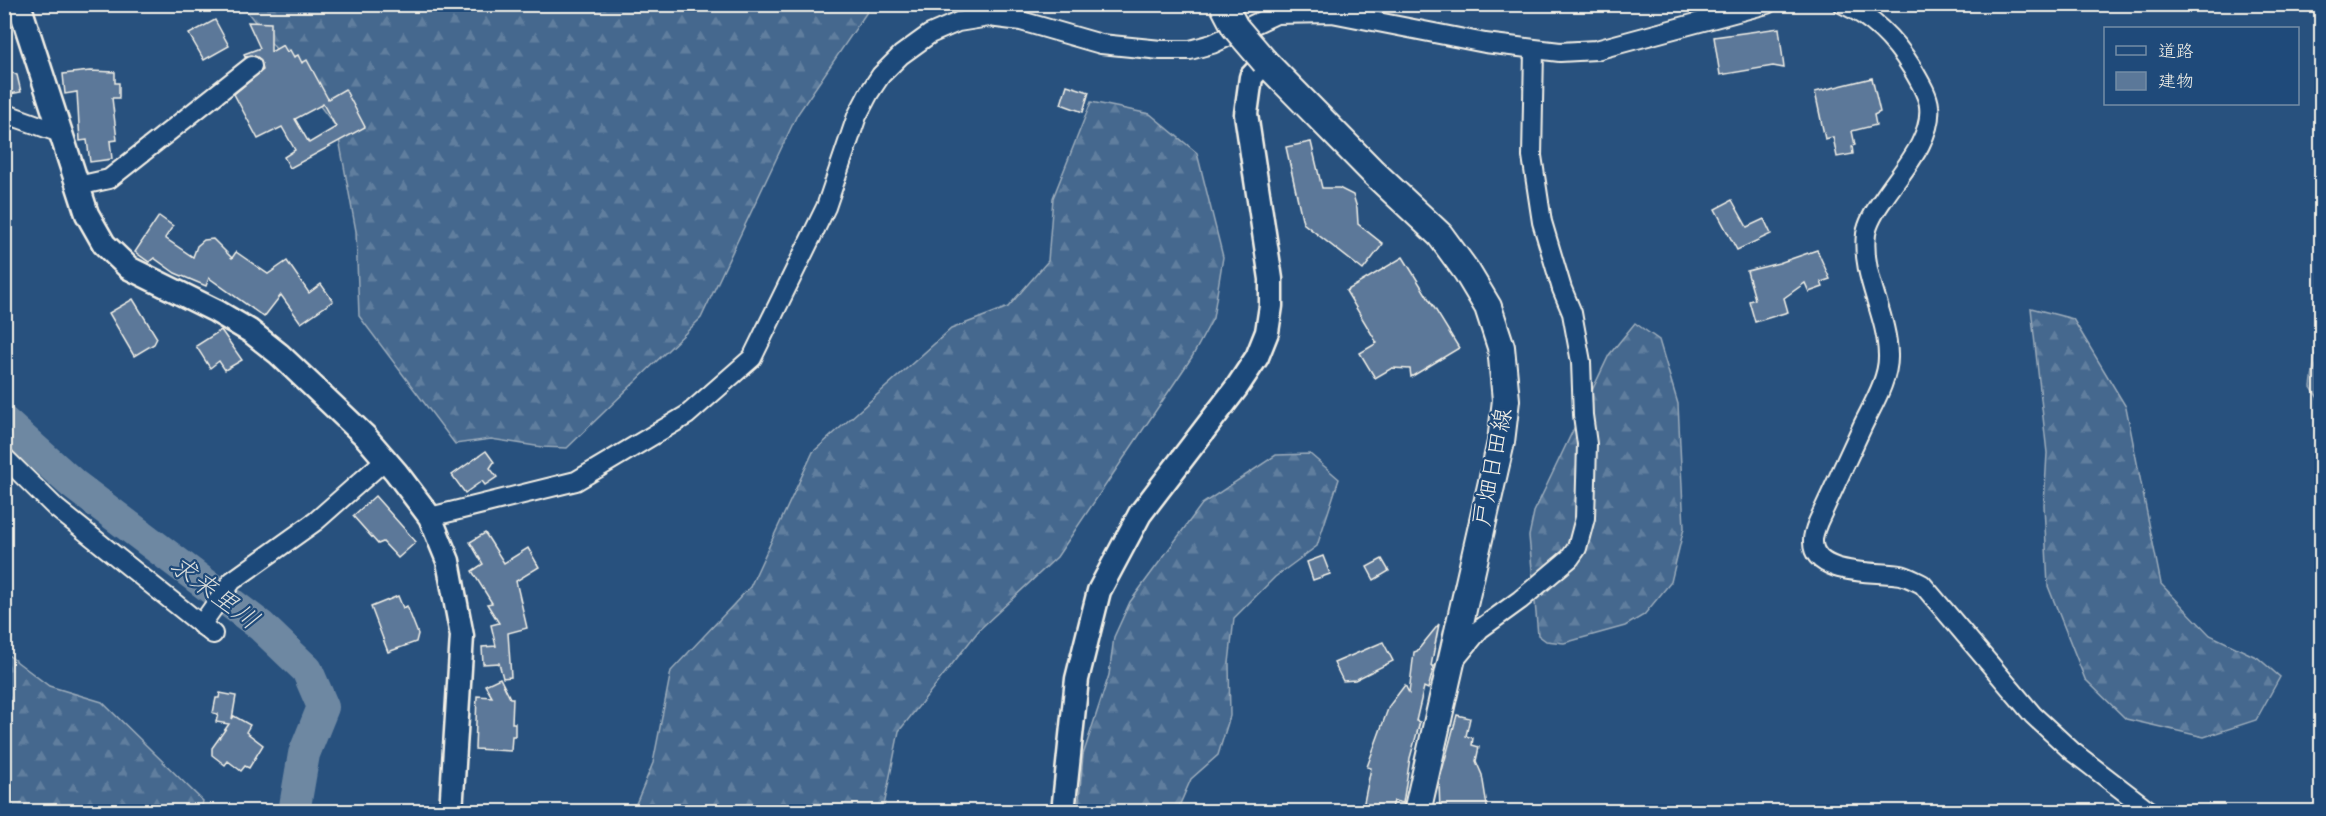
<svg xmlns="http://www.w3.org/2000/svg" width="2326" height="816" font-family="Mynerve,'Klee One',sans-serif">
<defs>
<pattern id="forest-firs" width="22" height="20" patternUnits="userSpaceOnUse" patternTransform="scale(1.5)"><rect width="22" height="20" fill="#45688e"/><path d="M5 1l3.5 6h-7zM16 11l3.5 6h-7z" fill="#607e9e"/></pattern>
</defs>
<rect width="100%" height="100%" fill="#28517e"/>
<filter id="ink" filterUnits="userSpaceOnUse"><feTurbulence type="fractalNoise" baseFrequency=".0167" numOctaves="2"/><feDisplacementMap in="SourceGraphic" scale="12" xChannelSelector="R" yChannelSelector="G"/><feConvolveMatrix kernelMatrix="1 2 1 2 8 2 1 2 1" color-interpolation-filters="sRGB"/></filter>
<g filter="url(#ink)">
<!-- forest -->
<g fill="url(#forest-firs)" stroke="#9cacbb" stroke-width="1.5">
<path d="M242,5h628l-3,7 -70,103 -96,203 -134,130 -25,-1 -51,-8 -36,5 -96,-128 -3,-85 -19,-103z"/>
<path d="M1091,102l59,12 47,39 26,104 -10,61 -21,39 -135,200 -77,72 -81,102 -16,80h-250l20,-48 18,-92 79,-84 63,-135 138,-123 57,-22 40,-46 5,-63z"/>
<path d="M2031,308l42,11 53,88 35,177 49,51 48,23 22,19 -24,43 -52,17 -78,-18 -41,-40 -37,-93 -4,-81 3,-52z"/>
<path d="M2321,308v95l-10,-16z"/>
<path d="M1635,323l24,17 19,64 6,124 -13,54 -27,33 -19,11 -61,17 -18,-2 -8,-6 -9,-99 5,-24 75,-157z"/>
<path d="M1310,454l29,25 -22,67 -42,31 -41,41 -5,45 1,53 -12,39 -27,24 -14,32h-99l5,-56 26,-80 5,-38 16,-35 72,-98 74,-49z"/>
<path d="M4,652l45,34 53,16 101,99 -2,10h-196z"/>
</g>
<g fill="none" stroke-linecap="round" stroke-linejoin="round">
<!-- river -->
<path stroke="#6e88a2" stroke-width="32" d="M4,422l69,62 188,142 46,44 16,37 -19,47 -10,58"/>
</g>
<!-- building -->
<g fill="#5b7899" stroke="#f4f1e8" stroke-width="1.5" fill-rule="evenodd">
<path d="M215,20l14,26 -25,14 -15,-26z"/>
<path d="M248,22l23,1v29l12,-7 4,7 3,-2 4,7 4,-2 4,8 5,-3 21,39 17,-10 20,38 -75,41 -6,-11 11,-7 -13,-23 -24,12 -24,-45 29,-24 -3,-11 -9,-4 -6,2 -1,-3 16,-6zM323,104l13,23 -27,16 -14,-24z"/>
<path d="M1779,28l5,40 -11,-2 -53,9 -6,-38z"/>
<path d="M4,68l13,7 4,17 -17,3z"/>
<path d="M90,71l25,1v11h4v15h-7l5,42 -7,1 2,18 -22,3 -3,-22 -7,1 -3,-49 -12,2 -2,-20z"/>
<path d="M1872,78l8,34 -6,3 2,10 -24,6 3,14 -3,1 1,8 -16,3 -4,-20 -8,2 -10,-47z"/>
<path d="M1067,85l22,7 -6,20 -22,-8z"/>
<path d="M1311,142l11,46h17l14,7 4,13 1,16 25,20 -20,26 -60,-47 -17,-76z"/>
<path d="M1732,200l15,27 17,-8 7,15 -34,16 -22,-41z"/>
<path d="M159,216l14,10 -8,12 28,19 4,-11 7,-6 9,-1 19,19 4,-6 32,22 19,-13 22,32 12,-9 12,17 -32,22 -20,-28 -17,22 -55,-39 -3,8 -31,-13 -21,-15 -5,4 -14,-10z"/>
<path d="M1817,250l13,29 -9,3 2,5 -14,5 -4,-9 -21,15 4,14 -33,10 -6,-21 6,-2 -8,-28 32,-8z"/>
<path d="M1403,257l56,91 -48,29 -1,-8 -18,-1 -17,10 -15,-25 17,-10 -31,-52z"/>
<path d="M133,299l24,39 -3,6 -20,12 -25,-43z"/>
<path d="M221,330l21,30 -17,10 -6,-9 -9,7 -14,-22z"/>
<path d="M486,451l8,11 -4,6 7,9 -12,8 -3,-4 -17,12 -13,-18z"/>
<path d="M375,496l41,46 -18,16 -15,-16 -5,2 -25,-28z"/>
<path d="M485,533l19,30 24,-15 11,19 -23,14 11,47 -19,5 3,44 -8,1 -4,-15 -16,1 -1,-17 14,-1 -5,-21 8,-2 -12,-19 5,-1 -20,-32 11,-7 -13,-22z"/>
<path d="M1323,556l7,18 -17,6 -6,-18z"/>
<path d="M1382,559l7,12 -15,9 -7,-13z"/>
<path d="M398,596l5,12 4,-2 11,28 -2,8 -28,10 -17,-45z"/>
<path d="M1439,624l-8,42h3l-6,23 -4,-2 -8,34 4,1 -10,36 -7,45 -9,-2 -3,11h-29l9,-44 -4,-1 22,-61 16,-21 4,8 5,-41 3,-1z"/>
<path d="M1383,642l10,19 -38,19 -12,1 -9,-18z"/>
<path d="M500,678l10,20h3l-1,25h3v13h-3l-1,15 -36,-2 2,-53 15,1 -7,-12z"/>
<path d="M220,693l16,3 -4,23 2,-3 16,9 -4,7 17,13 -14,23 -4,-2 -4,5 -13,-10 -3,4 -13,-10v-7l17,-24 -13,-2 2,-8 -5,-1 3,-15h3z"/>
<path d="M1457,715l13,3 -4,18 7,2 -1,7 7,2 -3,14 6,14 6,37h-48l-1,-30z"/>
</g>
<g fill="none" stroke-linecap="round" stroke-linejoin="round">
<!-- minor casing -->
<g stroke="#f4f1e8" stroke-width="22">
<g id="minor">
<path d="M1843,4c31,14 52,36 69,64 6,11 16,26 17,38 4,33 -28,66 -45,92 -8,11 -16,23 -18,36 -5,42 21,79 22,121 1,24 -16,51 -26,72 -15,32 -29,63 -44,95 -2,5 -5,12 -5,18 -2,37 65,31 87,35 7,1 15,6 22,9l111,131 40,37 78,60"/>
<path d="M4,113l56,20"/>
<path d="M78,186l31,-7 143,-113"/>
<path d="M4,457l52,51 157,126"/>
<path d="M430,517l146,-36 111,-66 65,-57 74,-151 31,-91 12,-23 12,-18 20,-20 29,-21 28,-12 31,-5 32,4 80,23 60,6h29l22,-6 64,-30 56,-1 153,30 75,9 36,-2 171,-46"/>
<path d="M201,625l31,-44 84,-60 69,-61"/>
<path d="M1453,662l27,-33 40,-29 50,-42 7,-10 8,-30 2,-74 -4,-29 -2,-53 -9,-49 -10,-24 -20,-67 -10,-66 2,-106"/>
</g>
</g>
<!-- tertiary casing -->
<g stroke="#f4f1e8" stroke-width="27">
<g id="tertiary">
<path d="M19,4l68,210 17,30 25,24 87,43 34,20 29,23 86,82 31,36 34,45 18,44 14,75 -11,176"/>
<path d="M1063,812l14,-133 22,-88 41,-77 97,-127 20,-30 10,-25 4,-26v-27l-25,-165 5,-37 14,-15"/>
</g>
</g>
<!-- secondary casing -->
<g stroke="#f4f1e8" stroke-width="30">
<path id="secondary" d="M1265,62l108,110 67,63 27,37 21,35 13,40 5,53 -5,42 -84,370"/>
</g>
<!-- path -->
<path stroke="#f4f1e8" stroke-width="3" stroke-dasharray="4.5 4.5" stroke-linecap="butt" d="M1929,812h87"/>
<!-- minor -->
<use href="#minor" stroke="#1f4a7a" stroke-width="18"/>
<!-- tertiary -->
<use href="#tertiary" stroke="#1f4a7a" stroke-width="22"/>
<!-- secondary -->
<use href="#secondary" stroke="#1f4a7a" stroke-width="26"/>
<!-- secondary-bridge casing -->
<g stroke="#f4f1e8" stroke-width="30" stroke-linecap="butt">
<path id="secondary-bridge" d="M1223,4l12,23 30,35"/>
</g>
<!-- secondary-bridge -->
<use href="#secondary-bridge" stroke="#1f4a7a" stroke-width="26"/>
</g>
</g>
<g text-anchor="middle" stroke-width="4.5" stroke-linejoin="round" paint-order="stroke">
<!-- street labels -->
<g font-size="24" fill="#f4f1e8" stroke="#1f4a7a">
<text transform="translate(1492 467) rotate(-79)" y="8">戸畑日田線</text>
</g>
<!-- water labels -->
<g font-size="26" font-style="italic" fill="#d9dcda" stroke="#1f4a7a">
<text transform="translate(215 592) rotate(37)" y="9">求来里川</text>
</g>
</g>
<!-- margin -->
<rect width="2326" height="816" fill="none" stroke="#1f4a7a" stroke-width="24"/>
<rect x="12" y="12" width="2302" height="792" fill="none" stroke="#f4f1e8" stroke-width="2" filter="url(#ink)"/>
<!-- legend -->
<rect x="2104" y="27" width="195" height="78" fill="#1f4a7a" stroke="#748da6" stroke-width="1.5"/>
<rect x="2116" y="46" width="30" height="9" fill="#1f4a7a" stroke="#748da6" stroke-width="1.5"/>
<text x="2158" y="57" font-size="18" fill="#f4f1e8">道路</text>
<rect x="2116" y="72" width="30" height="18" fill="#5b7899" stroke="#748da6" stroke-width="1.5"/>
<text x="2158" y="87" font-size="18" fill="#f4f1e8">建物</text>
</svg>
